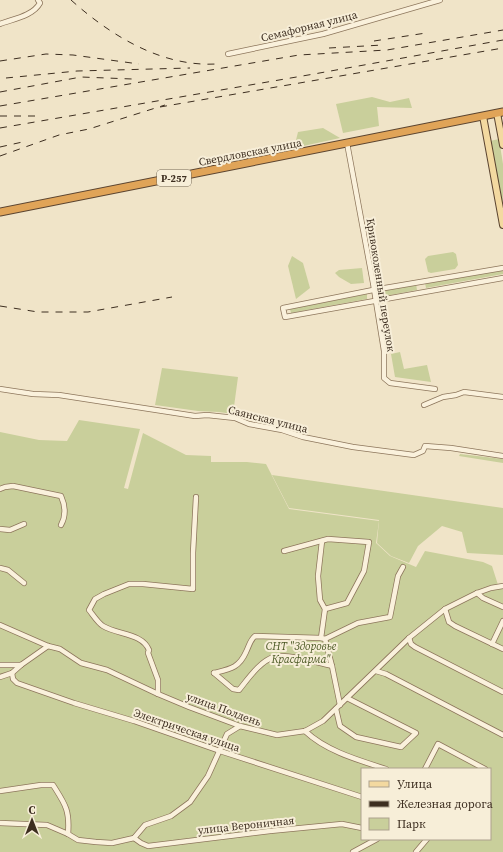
<svg xmlns="http://www.w3.org/2000/svg" width="503" height="852" font-family="'Source Serif 4',serif">
<rect width="100%" height="100%" fill="#f0e4c8"/>
<!-- green -->
<g fill="#c9cf9b" fill-rule="evenodd">
<path d="M372,97l18,5 19,-4 3,10 -35,-1 2,19 -36,7 -7,-29z"/>
<path d="M323,128l17,10 -46,10 4,-16z"/>
<path d="M499,139l4,25v48l-13,-71z"/>
<path d="M453,252l3,2 2,11 -3,4 -24,4 -3,-1 -3,-13 3,-3z"/>
<path d="M292,256l11,7 7,25 -14,11 -8,-33z"/>
<path d="M362,268l2,15 -13,1 -12,-7 -4,-4 4,-3z"/>
<path d="M503,269v5l-77,14 -1,-5z"/>
<path d="M416,284l1,6 -37,7 -1,-6z"/>
<path d="M367,294v5l-76,14 -1,-4z"/>
<path d="M400,352l4,17 23,-4 4,17 -36,-5 -4,-23z"/>
<path d="M162,368l76,9 -5,37 -14,-2 -21,-1 -43,-6z"/>
<path d="M79,420l61,9 -16,59 4,1 15,-56 43,22 25,1v6h36l19,2 23,45 90,12 -3,22 14,13 26,11 9,-16 58,11 9,4 7,22h4v264h-503v-420l39,8 28,1zM362,769h128v70h-128z"/>
<path d="M460,454l43,5v4l-44,-7z"/>
<path d="M272,475l231,33v47l-36,-2 -5,-21 -20,-6 -24,20 -9,17 -18,-7 -14,-13 2,-23 -90,-12z"/>
</g>
<g fill="none" stroke-linecap="round" stroke-linejoin="round">
<!-- minor casing -->
<g stroke="#8d765c" stroke-width="6">
<g id="minor">
<path d="M0,24c13,-5 33,-8 40,-21l-2,-3"/>
<path d="M228,54l95,-20 117,-34"/>
<path d="M347,143l26,140 11,68v27l6,5 45,6"/>
<path d="M503,268l-130,22 -90,18 2,9 218,-39"/>
<path d="M0,389l33,5 26,1 136,21 12,-1 28,3 14,6 33,6 21,7 50,10 61,8 9,-4 2,-5 26,2 52,8"/>
<path d="M424,405l19,-8 13,-2 8,-3 39,5"/>
<path d="M0,489l5,-2 8,-1 48,10c4,9 5,20 0,29"/>
<path d="M0,529l10,1 14,-6"/>
<path d="M322,541l-4,35 2,24 5,9 -4,29 4,1 7,27"/>
<path d="M284,551l44,-12 41,3 -5,29 -17,32 -22,6"/>
<path d="M0,568l8,2 16,13"/>
<path d="M477,593l6,5 20,9"/>
<path d="M445,609l4,13 6,4 48,23"/>
<path d="M0,625l48,21 12,3 21,14 26,7 51,24 31,13 51,19 37,9 28,-4 18,-10 86,-83 36,-29 32,-16 14,-5 12,-2"/>
<path d="M409,638l2,6 4,3 88,45"/>
<path d="M325,639l33,-16 32,-6 8,-41 5,-9"/>
<path d="M492,644l11,-23"/>
<path d="M0,665h21l27,-19"/>
<path d="M376,671l10,3 117,61"/>
<path d="M12,673l1,6 4,4 57,20 60,18 86,30 142,46"/>
<path d="M214,673l19,16 6,1c9,-11 21,-29 35,-33 12,-4 45,6 58,9l8,39"/>
<path d="M214,673c16,-4 25,-5 32,-21 3,-6 4,-12 9,-16l66,2"/>
<path d="M0,677l12,-4 9,-8"/>
<path d="M158,694v-14l-10,-27 1,-3c-7,-17 -31,-15 -46,-24 -5,-3 -10,-11 -14,-16l6,-11 9,-5 25,-10h14l50,5v-36l3,-56"/>
<path d="M336,709l4,17 16,11 45,10 15,-14 -69,-35"/>
<path d="M305,731c21,20 53,29 81,38"/>
<path d="M425,769l13,-25 47,25"/>
<path d="M0,791l41,-6h12c12,19 17,25 15,49"/>
<path d="M0,823l47,2 21,9 10,6 18,2 16,1 22,-5 11,-13 26,-9 19,-14 18,-26 19,-42 13,-8"/>
<path d="M134,838l7,5 7,3 122,-15 72,-7 20,4"/>
<path d="M353,852l24,-13"/>
<path d="M416,852l11,-13"/>
</g>
</g>
<!-- major casing -->
<g stroke="#5b4430" stroke-width="8">
<g id="major">
<path d="M497,113l6,32"/>
<path d="M483,116l20,109"/>
</g>
</g>
<!-- highway casing -->
<g stroke="#5b4430" stroke-width="9">
<path id="highway" d="M0,212l503,-100"/>
</g>
<!-- minor -->
<use href="#minor" stroke="#faf1dc" stroke-width="4.5"/>
<!-- major -->
<use href="#major" stroke="#f3d9a0" stroke-width="6"/>
<!-- highway -->
<use href="#highway" stroke="#e0a458" stroke-width="7"/>
<!-- rail -->
<g stroke="#3d2e20" stroke-width="1" stroke-dasharray="7 7" stroke-linecap="butt">
<path d="M71,0c39,35 90,67 145,64"/>
<path d="M374,41l52,-8"/>
<path d="M329,48l54,-3"/>
<path d="M0,61l46,-7 27,1 66,9"/>
<path d="M6,78l71,-7 113,-3"/>
<path d="M0,92l81,-15 51,2"/>
<path d="M0,106l299,-51 88,-5 116,-20"/>
<path d="M160,107l343,-59"/>
<path d="M0,116h42"/>
<path d="M0,128l314,-54 189,-34"/>
<path d="M0,147l27,-6"/>
<path d="M0,156l59,-21 30,-6 76,-24"/>
<path d="M0,306l38,6h50l84,-15"/>
</g>
</g>
<g text-anchor="middle" stroke-width="4" stroke-linejoin="round" paint-order="stroke">
<!-- shield labels -->
<rect fill="#f7eed8" stroke="#756857" stroke-width="1" x="157" y="170" width="34" height="16" rx="3"/>
<g font-size="10" font-weight="bold" fill="#3d2e20">
<text x="174" y="182">Р-257</text>
</g>
<!-- street labels -->
<g font-size="11" fill="#3d2e20" stroke="#f7eed8">
<text transform="translate(309 26) rotate(-14)" y="4">Семафорная улица</text>
<text transform="translate(250 152) rotate(-11)" y="4">Свердловская улица</text>
<text transform="translate(381 285) rotate(81)" y="4">Кривоколенный переулок</text>
<text transform="translate(268 419) rotate(14)" y="4">Саянская улица</text>
<text transform="translate(224 709) rotate(20)" y="4">улица Полдень</text>
<text transform="translate(187 730) rotate(19)" y="4">Электрическая улица</text>
<text transform="translate(246 825) rotate(-6)" y="4">улица Вероничная</text>
</g>
<!-- park labels -->
<g font-size="11" font-style="italic" fill="#4d5a26" stroke="#f7eed8">
<text x="301" y="650">СНТ "Здоровье<tspan x="301" dy="13">Красфарма"</tspan></text>
</g>
</g>
<!-- legend -->
<rect x="361" y="768" width="130" height="72" fill="#f7eed8" stroke="#ada18e"/>
<rect x="369" y="781" width="20" height="6" fill="#f3d9a0" stroke="#ada18e"/>
<text x="397" y="788" font-size="12" fill="#3d2e20">Улица</text>
<rect x="369" y="801" width="20" height="6" fill="#3d2e20" stroke="#ada18e"/>
<text x="397" y="808" font-size="12" fill="#3d2e20">Железная дорога</text>
<rect x="369" y="818" width="20" height="12" fill="#c9cf9b" stroke="#ada18e"/>
<text x="397" y="828" font-size="12" fill="#3d2e20">Парк</text>
<!-- north arrow -->
<g transform="translate(32 820)" stroke="#f7eed8" stroke-width="3" paint-order="stroke">
<path d="M0-3L7 15L0 10L-7 15Z" fill="#3d2e20"/>
<text y="-6" font-size="11" font-weight="bold" text-anchor="middle" fill="#3d2e20">С</text>
</g>
</svg>
